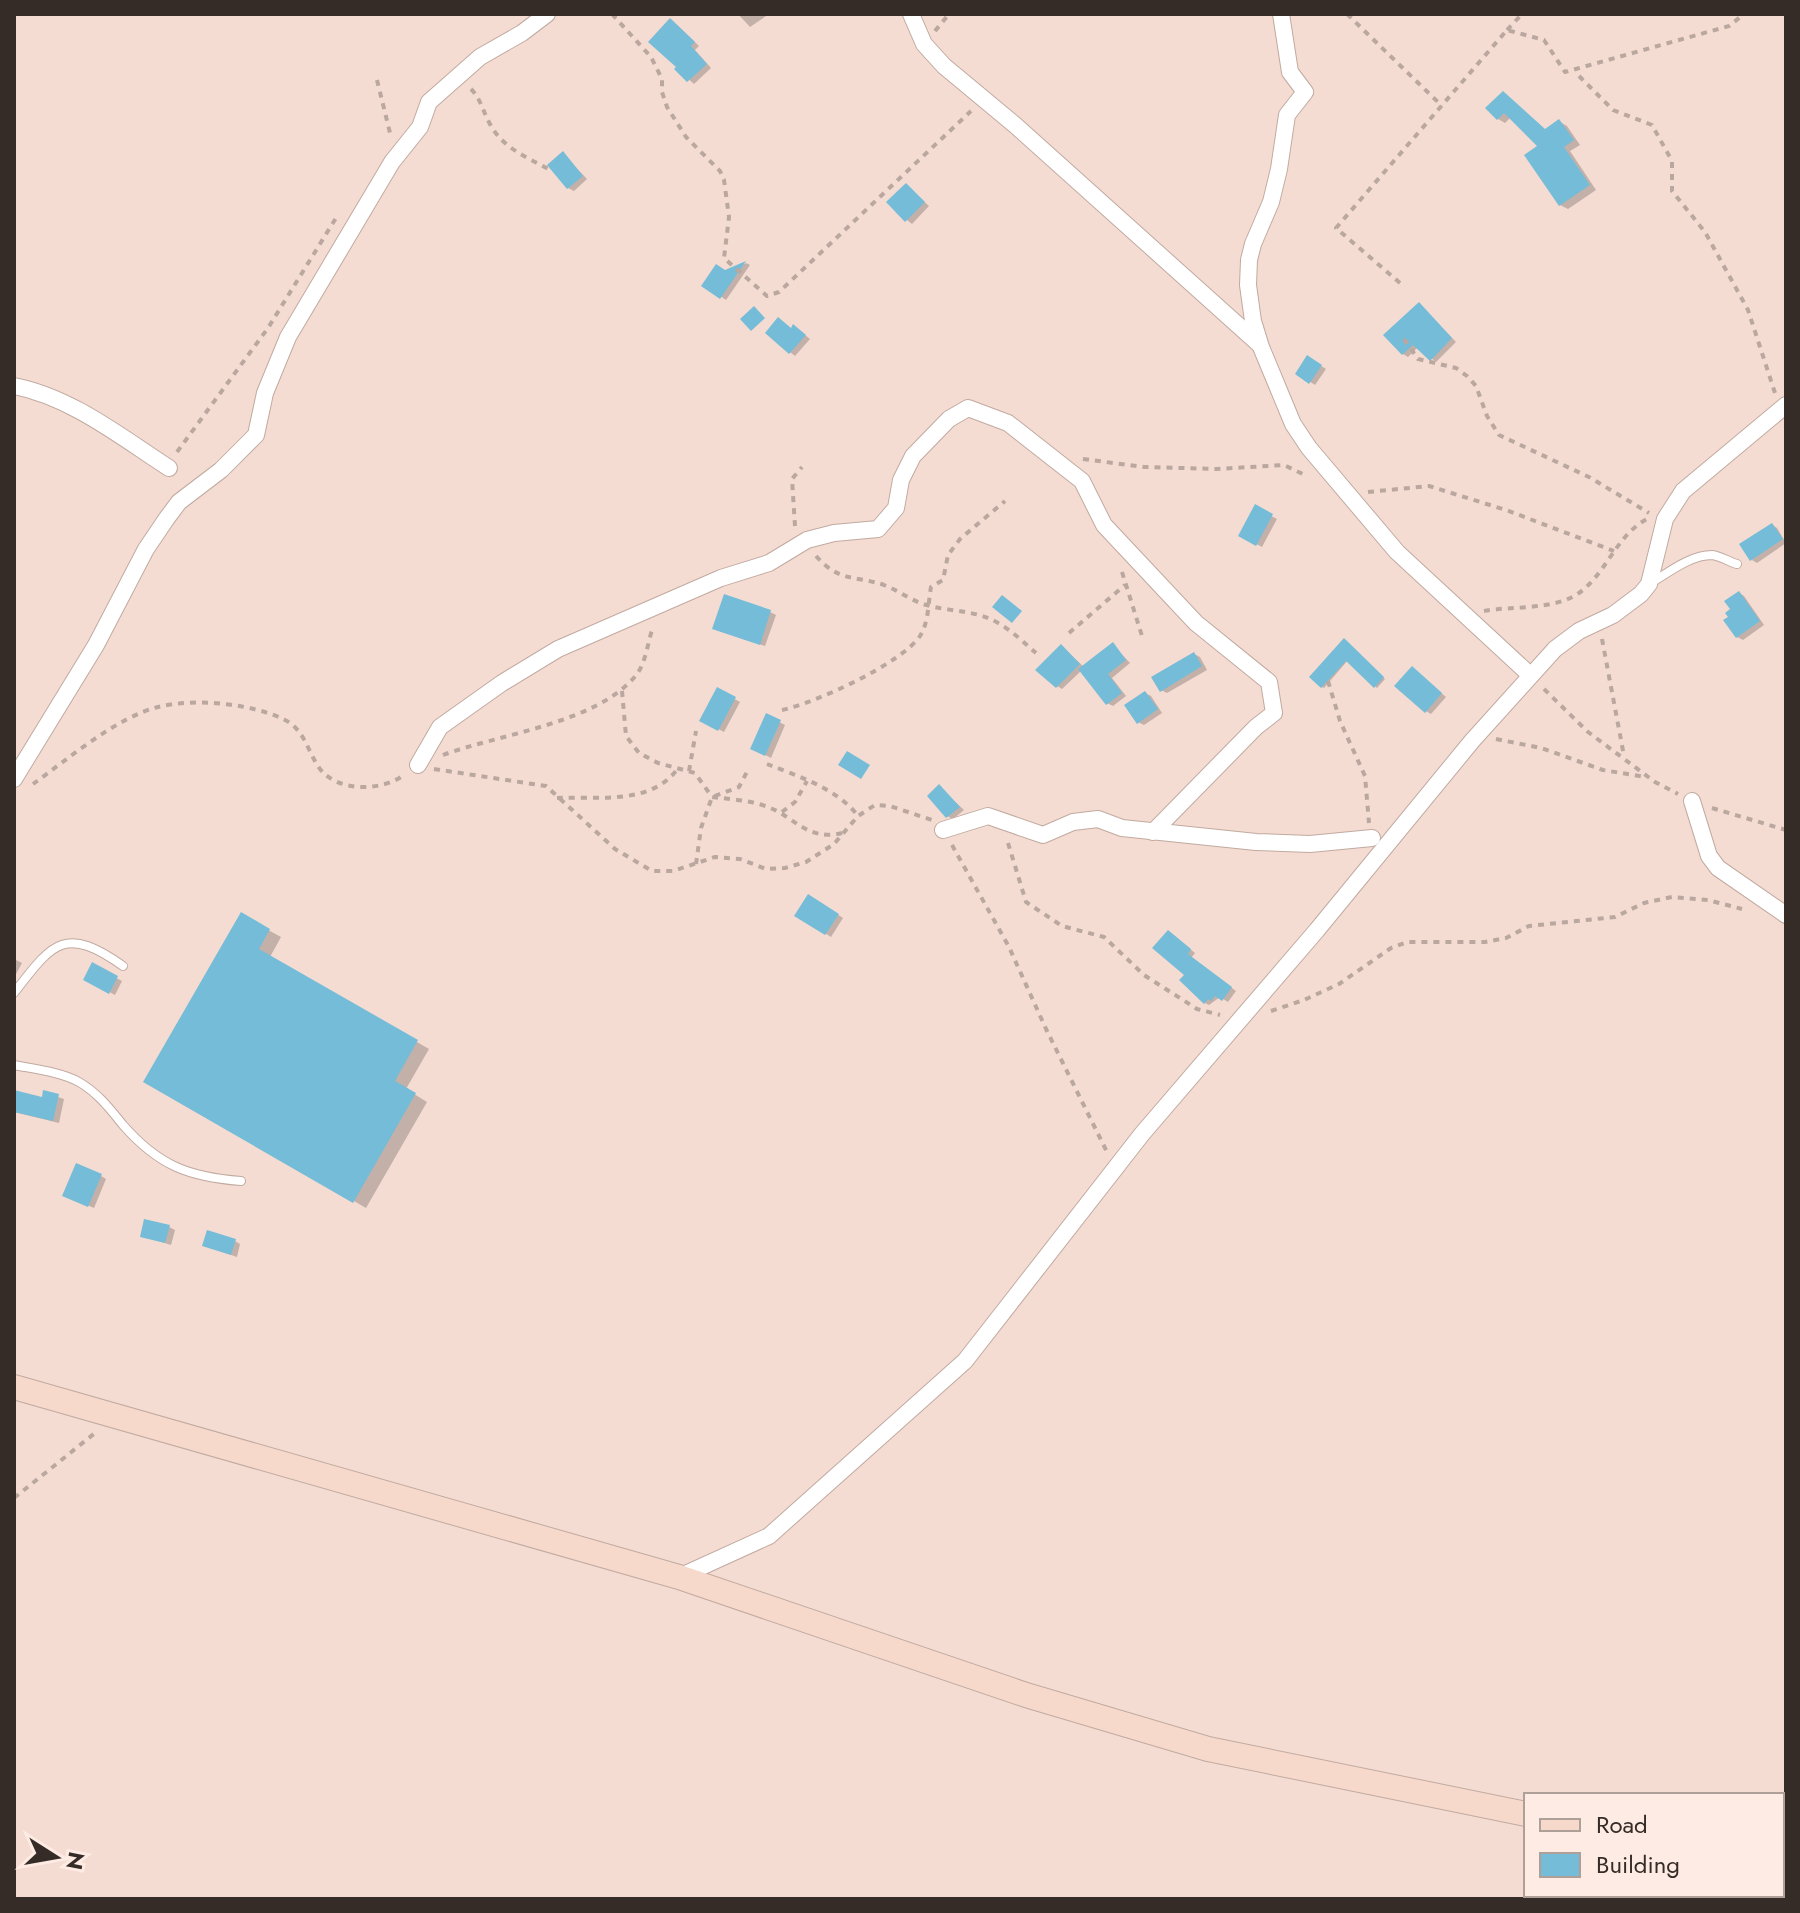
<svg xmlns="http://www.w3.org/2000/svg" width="1800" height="1913" font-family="Jost,sans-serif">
<rect width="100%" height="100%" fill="#f4dcd2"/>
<!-- shadow -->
<g fill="#0003">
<path d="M738,14h31l-19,13z"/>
<path d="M676,24l23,22 -4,4 16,18 -17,16 -17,-15z"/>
<path d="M1503,93l44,38 13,-9 7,4 13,19 -10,6 26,39 -28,19 -8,-4 -20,-59 -29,-29 -6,6 -7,-4z"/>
<path d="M563,154l24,25 -13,12 -6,-3z"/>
<path d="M906,185l23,21 -17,18 -5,-4z"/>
<path d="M746,263l4,2 -24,35 -22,-15z"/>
<path d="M1419,304l37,38 -20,20 -18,-15 -10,10 -5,-3z"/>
<path d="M792,329l7,1 11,9 -15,17 -5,-4z"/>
<path d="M1308,358l18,11 -11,16 -18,-12z"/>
<path d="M1255,507l22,12 -15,28 -22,-12z"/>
<path d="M1772,525l5,3 9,15 -29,20 -5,-3z"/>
<path d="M1739,593l5,3 20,29 -21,15 -6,-3 -6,-19z"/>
<path d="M770,612l6,3 -11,31 -45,-15z"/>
<path d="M1346,641l39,38 -8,9 -29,-28 -24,28 -2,-1z"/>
<path d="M1113,645l17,18 -18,15 14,18 -13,10 -6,-3 -25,-33 -20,19 -5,-3 4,-40 23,21z"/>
<path d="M1194,654l6,3 7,13 -40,23 -6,-3z"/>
<path d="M1417,672l29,25 -15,17 -5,-3z"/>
<path d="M718,690l22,12 -16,30 -22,-12z"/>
<path d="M1145,693l6,3 11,17 -18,12 -6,-3z"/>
<path d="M767,716l18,9 -14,33 -19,-10z"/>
<path d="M939,787l25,23 -11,9 -6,-3z"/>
<path d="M809,896l34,22 -12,19 -34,-22z"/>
<path d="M241,915l40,22 -11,20 159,92 -23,40 21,13 -61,106 -220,-127z"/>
<path d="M1173,935l22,18 -4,5 45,33 -8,11 -8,-5 -11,8 -4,-2z"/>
<path d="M14,959l8,4 -8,15z"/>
<path d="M92,965l30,16 -7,14 -30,-16z"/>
<path d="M14,1092l30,7 1,-6 19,6 -5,24 -45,-11z"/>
<path d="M101,1176l5,3 -12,29 -24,-10z"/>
<path d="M169,1227l6,3 -4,15 -29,-9z"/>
<path d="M235,1241l5,3 -3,13 -32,-11z"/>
</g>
<!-- building -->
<g fill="#74bcd7">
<path d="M670,18l25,24 -4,4 16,18 -20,18 -13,-13 2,-2 -28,-25z"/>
<path d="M1503,91l42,38 14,-10 15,21 -10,7 26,38 -31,21 -35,-51 13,-9 -33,-33 -7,7 -12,-12z"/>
<path d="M563,151l20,25 -16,13 -20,-24z"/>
<path d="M906,183l19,19 -20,20 -19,-20z"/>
<path d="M746,261l-26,38 -19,-13 15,-22 9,6z"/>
<path d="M1419,302l33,36 -22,23 -17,-16 -11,10 -19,-20z"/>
<path d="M754,306l11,12 -14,13 -11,-12z"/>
<path d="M778,317l13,11 2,-4 13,11 -17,19 -24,-21z"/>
<path d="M1307,355l15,10 -13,19 -14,-10z"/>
<path d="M1255,504l18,10 -17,32 -18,-10z"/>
<path d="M1772,523l11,16 -33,22 -11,-17z"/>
<path d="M1739,591l21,30 -24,17 -13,-18 5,-3 -3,-4 5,-4 -6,-8z"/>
<path d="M724,594l47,16 -11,35 -48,-16z"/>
<path d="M1002,595l20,16 -10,12 -20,-16z"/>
<path d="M1344,638l40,39 -10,11 -28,-27 -25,27 -12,-11z"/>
<path d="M1113,642l13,18 -18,14 14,19 -16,12 -28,-36z"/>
<path d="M1061,644l19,20 -24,24 -21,-18z"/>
<path d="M1194,652l8,14 -42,26 -9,-15z"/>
<path d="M1412,666l30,27 -17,20 -31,-27z"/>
<path d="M717,687l19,10 -18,34 -19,-10z"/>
<path d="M1145,691l13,18 -21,15 -13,-19z"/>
<path d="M766,713l15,7 -16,36 -15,-7z"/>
<path d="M847,751l23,14 -9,14 -23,-14z"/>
<path d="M939,784l21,23 -14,11 -19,-22z"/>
<path d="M808,894l31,20 -14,21 -31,-19z"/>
<path d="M241,912l29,17 -11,20 159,91 -23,41 21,12 -63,110 -210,-121z"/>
<path d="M1168,930l23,19 -3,5 44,33 -10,14 -7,-5 -4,5 -3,-2 -4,5 -25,-24 5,-5 -32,-27z"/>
<path d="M92,962l26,14 -9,18 -26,-14z"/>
<path d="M14,1090l28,7 1,-7 16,4 -6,27 -39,-9z"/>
<path d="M76,1163l26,11 -14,33 -26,-11z"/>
<path d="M144,1219l26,6 -5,18 -25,-6z"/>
<path d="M207,1230l29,9 -5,16 -29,-9z"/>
</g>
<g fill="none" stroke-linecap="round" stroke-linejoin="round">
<!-- lane casing -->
<g stroke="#c1aaa0" stroke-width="10">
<g id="lane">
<path d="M1651,583c17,-10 39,-28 61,-28 9,1 17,7 25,9"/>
<path d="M14,993c38,-49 50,-69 109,-27"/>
<path d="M14,1065c20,4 47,7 65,17 19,11 31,27 44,43 36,41 66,52 118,56"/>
</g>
</g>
<!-- street casing -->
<g stroke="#c1aaa0" stroke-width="18">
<g id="street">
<path d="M911,14l13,30 20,22 71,59 244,219"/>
<path d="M1281,14l9,58 15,20 -18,23 -8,54 -8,33 -18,42 -4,16 -1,25 5,36 8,26 32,77 16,24 88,104 133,123"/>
<path d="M14,386c57,11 107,51 155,82"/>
<path d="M418,765l22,-38 62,-44 56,-34 163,-71 48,-15 38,-23 27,-7 44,-4 18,-21 5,-28 12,-24 36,-37 19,-11 40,15 74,58 22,44 92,98 73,59 5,31 -18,14 -103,105"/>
<path d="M14,779l82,-134 50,-96 21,-31 12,-16 42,-32 35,-35 9,-42 23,-56 104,-175 28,-35 9,-25 51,-45 42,-24 25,-19"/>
<path d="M1692,801l17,55 9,12 68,47"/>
<path d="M943,830l45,-14 55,19 30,-13 25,-3 24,9 134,14 54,2 62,-6"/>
<path d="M679,1577l90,-41 196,-175 177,-227 175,-204 155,-189 83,-92 24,-18 34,-16 28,-21 8,-10 16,-65 18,-28 103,-86"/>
</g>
</g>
<!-- secondary casing -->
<g stroke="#c1aaa0" stroke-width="26">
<g id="secondary">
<path d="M14,1387l665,190 347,118 182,54 318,65"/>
<path d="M1782,1869l4,1"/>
</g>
</g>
<!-- path -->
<g stroke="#baa79f" stroke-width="4" stroke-dasharray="6 6" stroke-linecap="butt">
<path d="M612,14l39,43 11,22v13l5,15 19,30 34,34 4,9 5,37 -5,41 43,38 12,-4 192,-181"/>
<path d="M1347,14l95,92"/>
<path d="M1507,30l15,-16"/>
<path d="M935,31l14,-17"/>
<path d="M1579,76l34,34 39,15 20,36v30l33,41 43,78 27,83"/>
<path d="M377,80l14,57"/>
<path d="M471,89c10,10 12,23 19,35 13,25 39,34 62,47"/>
<path d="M1400,283l-64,-55 171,-198 37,10 21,32 164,-46 15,-12"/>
<path d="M1404,339l14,20 38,9 11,8 9,10 11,30 12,19 90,42 60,36"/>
<path d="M177,452l91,-124 68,-110"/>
<path d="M1083,459l61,8 73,2 67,-4 23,11"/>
<path d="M1368,492l61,-6 77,24 108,41"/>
<path d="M795,526l-3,-47 10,-12"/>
<path d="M816,556c24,27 39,19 68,29 13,5 25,14 39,19 18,6 38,6 56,11 23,6 40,23 57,38"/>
<path d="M1122,572l20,64"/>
<path d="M1484,611c28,-5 67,-1 92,-16 30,-19 39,-59 71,-76"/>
<path d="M1069,633l56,-48"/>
<path d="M1602,639l22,117"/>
<path d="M1328,681l12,40 25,55 4,47"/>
<path d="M1544,689l44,43 67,50 23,12"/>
<path d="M622,691l4,45 13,17 19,10 37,10 17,24c16,2 34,3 50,8 32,9 43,37 80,28"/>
<path d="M782,710c33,-7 119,-46 138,-74 9,-14 8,-33 11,-49l12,-7 5,-25 12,-16 45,-38"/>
<path d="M1496,739l45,9 62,22 42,7"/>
<path d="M443,755c56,-21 156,-32 194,-81 9,-12 11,-33 16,-47"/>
<path d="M767,764c31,12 71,25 91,52"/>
<path d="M434,769l112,17 69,63 37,22h21l42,-14 25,2 26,10 19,-1 21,-6 28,-18 24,-28 17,-11 15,1 42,14"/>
<path d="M689,771l7,-40"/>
<path d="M33,784c35,-25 84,-67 125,-77 36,-9 93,-4 127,13 20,10 23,33 35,49 19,24 62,22 84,6"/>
<path d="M557,798c42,-2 95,8 122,-31"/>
<path d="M1712,808l74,22"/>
<path d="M782,812l13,-10 12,-21"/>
<path d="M1008,843l18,59 36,24 42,11 40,38 53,34 23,6"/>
<path d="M952,845l57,102 37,82 61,123"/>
<path d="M696,864l5,-36 11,-31 27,-10 10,-19"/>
<path d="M1271,1011l33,-11 35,-16 52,-36 16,-6h78l21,-4 23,-12 86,-9 29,-14 28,-6 36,3 34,9"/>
<path d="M14,1498l81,-65"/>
</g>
<!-- lane -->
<use href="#lane" stroke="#fff" stroke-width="8"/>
<!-- street -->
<use href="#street" stroke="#fff" stroke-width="16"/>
<!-- secondary -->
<use href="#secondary" stroke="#f7d9cc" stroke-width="24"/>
</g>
<!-- border -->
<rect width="1800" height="1913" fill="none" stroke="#352c28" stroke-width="32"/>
<!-- legend -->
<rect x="1524" y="1793" width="260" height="104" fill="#feebe3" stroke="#ae9f98" stroke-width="2"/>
<rect x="1540" y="1819" width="40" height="12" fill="#f7d9cc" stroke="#ae9f98" stroke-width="2"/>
<text x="1596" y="1833" font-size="24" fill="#352c28">Road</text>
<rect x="1540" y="1853" width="40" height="24" fill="#74bcd7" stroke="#ae9f98" stroke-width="2"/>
<text x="1596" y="1873" font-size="24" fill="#352c28">Building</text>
<!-- north arrow -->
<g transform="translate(56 1857) rotate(101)" stroke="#feebe3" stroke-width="6" paint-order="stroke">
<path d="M0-6L14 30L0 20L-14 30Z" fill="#352c28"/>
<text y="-12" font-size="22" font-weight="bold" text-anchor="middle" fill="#352c28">N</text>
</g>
</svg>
